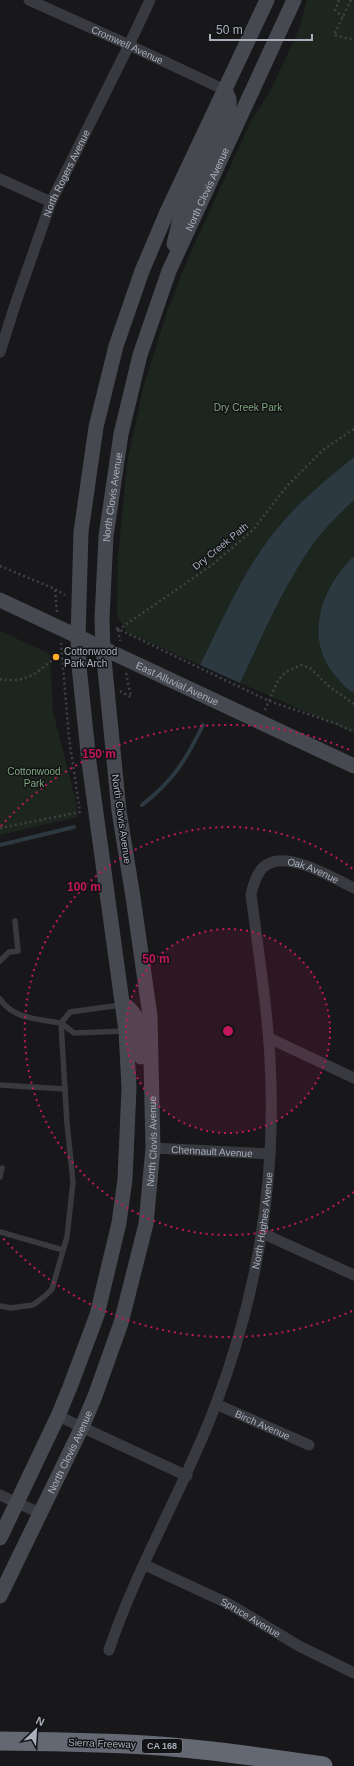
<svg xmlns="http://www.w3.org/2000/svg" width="354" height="1766" font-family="Arial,sans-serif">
<rect width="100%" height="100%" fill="#18181b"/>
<!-- green -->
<g fill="#1d261e">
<path d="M307,0h47v457c-26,21 -52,42 -74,68 -35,41 -56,92 -80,140l-72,-32 -11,-17 1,-58 9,-95 17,-78 24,-76 21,-53 63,-137 18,-27 29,-63z"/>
<path d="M354,500v233l-114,-50c22,-46 42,-94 71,-136 12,-17 28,-33 43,-47z"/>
<path d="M0,631l50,23 3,58 23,90 2,15 -78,18z"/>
</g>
<!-- water -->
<g fill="#2c3940">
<path d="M354,457v43c-15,14 -31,30 -43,47 -29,42 -49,90 -71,136l-40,-18c24,-48 45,-99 80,-140 22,-26 48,-47 74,-68z"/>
<path d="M354,556v137c-9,-5 -13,-11 -20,-19 -30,-38 -12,-87 20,-118z"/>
</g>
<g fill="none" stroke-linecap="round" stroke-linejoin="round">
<!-- stream -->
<g stroke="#2c3940" stroke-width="4">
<path d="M142,805c31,-24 44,-45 61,-80"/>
<path d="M0,845l74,-18"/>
</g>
<!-- path -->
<g stroke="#3f4147" stroke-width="2.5" stroke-dasharray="2 3" stroke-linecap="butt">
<path d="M339,0l-4,10 8,7"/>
<path d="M351,0l-17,35 20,5"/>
<path d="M0,566l55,23 10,6"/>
<path d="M55,590l2,22"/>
<path d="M116,628l153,73 68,23 17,8"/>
<path d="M118,630l94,-65 41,-35 33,-43 38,-38 30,-20"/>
<path d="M118,630l2,11"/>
<path d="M126,673l5,24"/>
<path d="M0,679c12,3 28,0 37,-7 9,-6 15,-14 25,-16"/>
<path d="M120,691l11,6"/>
<path d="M265,710l13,-30 8,-8 15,-7 9,3 21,20 23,16"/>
<path d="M0,828l80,-16 -11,-74 -8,-95"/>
</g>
<!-- lane -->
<g stroke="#393a40" stroke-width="5.5">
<path d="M0,961l9,-9 9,-1 -3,-30"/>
<path d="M0,999c13,20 38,20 61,24l6,100 6,59 -6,55 -15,52 -7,7 -12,9 -22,3 -11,-2"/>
<path d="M121,1005l-51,7 -9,11 13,10 51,-2"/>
<path d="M0,1085l65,4"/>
<path d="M0,1177l2,-9"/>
<path d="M0,1232l63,18"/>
</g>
<!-- street -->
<g stroke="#393a40" stroke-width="11">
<path id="s1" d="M29,0l100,45 96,45"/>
<path d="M0,179l51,23"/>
<path id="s2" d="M0,352l15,-47 36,-103 78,-157 21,-45"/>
<path d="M269,1038l85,40"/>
<path id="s3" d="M153,1148l117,6"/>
<path d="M262,1233l92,42"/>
<path id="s4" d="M216,1404l93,41"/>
<path d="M58,1416l129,60"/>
<path d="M0,1495l40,18"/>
<path id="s5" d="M145,1565l84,39 70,42 55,27"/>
<path id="s6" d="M109,1650c28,-84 76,-163 107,-246 38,-101 58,-210 55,-318 -1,-64 -12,-128 -20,-192 2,-8 4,-16 9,-23 20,-27 72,7 94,17"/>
</g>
<!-- secondary -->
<g stroke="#474950" stroke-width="15">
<path d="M174,244l6,-25 49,-110v-10l-4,-9"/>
<path id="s7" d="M0,600l354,166"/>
<path d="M123,1004c20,12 17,32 18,53"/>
<path d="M0,1538l58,-122 12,-29 27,-72 22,-92 6,-44 4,-91 -3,-57 -37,-269 -10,-96 -1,-29 3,-105 15,-105 20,-81 26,-75 25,-59 100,-212"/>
<path id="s8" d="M0,1596l82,-169 13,-31 26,-73 25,-99 7,-76 -3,-132 -17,-119 -14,-86 -16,-162 -1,-30 4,-83 15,-102 19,-79 29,-84 125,-271"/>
</g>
<!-- highway -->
<path stroke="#646872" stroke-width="19" d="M0,1741c54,1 107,1 160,5 55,4 109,12 163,20"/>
</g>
<!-- distance rings -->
<circle cx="228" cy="1031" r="102" fill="#c2185b" fill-opacity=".12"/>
<g fill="none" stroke="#c2185b" stroke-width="2" stroke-dasharray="2 4">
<circle cx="228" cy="1031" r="102"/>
<path d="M354 1192A204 204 0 1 1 354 870"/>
<path d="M352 1311A306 306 0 0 1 1 1236M1 826A306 306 0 0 1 352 751"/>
</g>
<!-- markers -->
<circle fill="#ffae2c" stroke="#131316" stroke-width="1.5" cx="56" cy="657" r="4"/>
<g text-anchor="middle" stroke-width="3" stroke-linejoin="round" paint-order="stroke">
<!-- shield labels -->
<rect fill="#131316" stroke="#7c818a" stroke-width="1" x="142" y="1739" width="40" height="14" rx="3"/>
<g font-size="9" font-weight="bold" fill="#a9b0bc">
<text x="162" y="1749">CA 168</text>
</g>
<!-- street labels -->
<g font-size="10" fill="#a9b0bc" stroke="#131316">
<text dy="4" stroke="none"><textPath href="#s1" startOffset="108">Cromwell Avenue</textPath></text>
<text dy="4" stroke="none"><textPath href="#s2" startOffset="191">North Rogers Avenue</textPath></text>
<text dy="4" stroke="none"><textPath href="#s8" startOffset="1456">North Clovis Avenue</textPath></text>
<text dy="4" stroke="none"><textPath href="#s8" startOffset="1132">North Clovis Avenue</textPath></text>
<text transform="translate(220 546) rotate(-39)" y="4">Dry Creek Path</text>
<text dy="4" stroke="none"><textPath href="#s7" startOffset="196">East Alluvial Avenue</textPath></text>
<text transform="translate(122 819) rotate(82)" y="4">North Clovis Avenue</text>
<text dy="4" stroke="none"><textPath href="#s6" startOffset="869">Oak Avenue</textPath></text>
<text dy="4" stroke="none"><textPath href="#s8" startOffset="484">North Clovis Avenue</textPath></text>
<text dy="4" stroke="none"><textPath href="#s3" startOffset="59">Chennault Avenue</textPath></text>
<text dy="4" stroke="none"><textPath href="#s6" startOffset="458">North Hughes Avenue</textPath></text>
<text dy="4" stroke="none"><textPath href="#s4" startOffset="51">Birch Avenue</textPath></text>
<text dy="4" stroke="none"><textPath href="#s8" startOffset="160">North Clovis Avenue</textPath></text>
<text dy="4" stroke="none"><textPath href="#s5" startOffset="118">Spruce Avenue</textPath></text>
<text transform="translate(102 1743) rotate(2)" y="4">Sierra Freeway</text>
</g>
<!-- park labels -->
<g font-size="10" fill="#7ea87f" stroke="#131316">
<text x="248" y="411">Dry Creek Park</text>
<text x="34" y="775">Cottonwood<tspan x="34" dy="12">Park</tspan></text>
</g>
<!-- poi labels -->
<g font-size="10" fill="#a9b0bc" stroke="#131316" text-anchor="start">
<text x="64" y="655">Cottonwood<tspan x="64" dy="12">Park Arch</tspan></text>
</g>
</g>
<circle cx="228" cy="1031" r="6" fill="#c2185b" stroke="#131316" stroke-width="2"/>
<g font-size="12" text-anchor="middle" font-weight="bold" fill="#c2185b" stroke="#131316" stroke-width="3" stroke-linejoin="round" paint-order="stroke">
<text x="99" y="758">150 m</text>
<text x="84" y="891">100 m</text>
<text x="156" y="963">50 m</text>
</g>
<!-- north arrow -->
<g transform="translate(36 1730) rotate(25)" stroke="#131316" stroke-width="3" paint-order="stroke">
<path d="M0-3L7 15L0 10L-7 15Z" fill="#a9b0bc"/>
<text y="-6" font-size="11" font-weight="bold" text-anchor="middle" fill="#a9b0bc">N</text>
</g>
<!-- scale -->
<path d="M210 34v6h102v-6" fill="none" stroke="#a9b0bc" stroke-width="2"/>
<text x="216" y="34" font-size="12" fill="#a9b0bc" stroke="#131316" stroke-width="3" paint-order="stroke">50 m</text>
</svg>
